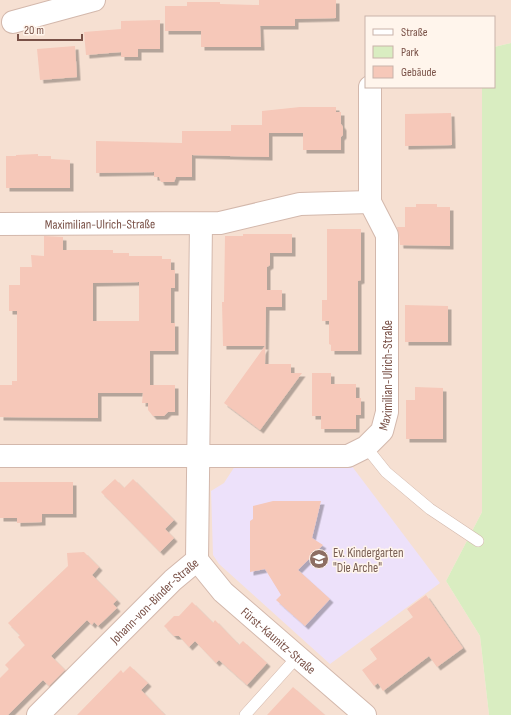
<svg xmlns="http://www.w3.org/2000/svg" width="511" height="715" font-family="'Sofia Sans Condensed',sans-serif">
<defs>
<filter id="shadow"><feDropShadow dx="3.5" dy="3.5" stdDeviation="0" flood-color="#0004"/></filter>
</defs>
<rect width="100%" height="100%" fill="#fef0e4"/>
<!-- residential -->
<path fill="#f6e0d2" d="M0,0h511v43l-17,4v-30h-128v70h116v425l-36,69 34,55 9,79h-489z"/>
<!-- education -->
<path fill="#ede1fa" d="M351,465l89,118 -110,81 -111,-100 -6,-9 -2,-64 13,-8 11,-17z"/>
<!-- green -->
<path fill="#d9edc1" d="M511,43v672h-22l-9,-79 -34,-55 36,-69v-425h12v-40z"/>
<!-- building -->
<g fill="#f6c8b9" fill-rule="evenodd" filter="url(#shadow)">
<path d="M259,0h77v18l-41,1v7h-35l1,21h-60v-16h-36v-25h22v-4h33v2l39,1z"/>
<path d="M160,20v29h-22v8h-17v-5l-35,3 -2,-23 37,-3v-8z"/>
<path d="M75,46l2,31 -37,3 -3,-31z"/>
<path d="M300,107h36v5h5v12l2,3v8l-2,2v13h-38v-17h-34v24l-77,-2v22h-16l-2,5h-13l-2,-5h-5v-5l-58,1v-32l86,2v-12h49v-6h31v-14z"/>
<path d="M451,113l1,32 -47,1v-32z"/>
<path d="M38,154v2h13v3l19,1v28h-64v-32h10v-1z"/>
<path d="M416,204h21v3h13v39l-50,-1 -1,-10 -2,-8h8v-20h11z"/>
<path d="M327,229h34v51l-3,1v70h-27v-6l-2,-1v-23h-7v-21h5z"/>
<path d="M243,234h49v19h-22v12l-3,2v23h15v17h-16l-1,57h26v9h11l-42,57 -36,-27 41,-57h-42l-1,-44h2l1,-66h18z"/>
<path d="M44,236l19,1v13h50v3h16v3h33v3h9v11h4v18h-4v35h4v28h-25v34h25v27h-7l-4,4h-11l-5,-6v-7h-6l1,-10h-45v25l-98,-1v-32h12v-4h5v-70h-8v-26h11v-18h12l-1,-12 13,1zM139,282v39h-46v-38z"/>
<path d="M405,305l43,1v36h-43z"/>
<path d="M312,373h19v11h25v14h5v17h-5v14h-35v-13h-9z"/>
<path d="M415,387l28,1v51h-37v-39h9z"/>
<path d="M115,479l9,9 9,-9 41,41 -9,9 9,9 -14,14 -59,-60z"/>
<path d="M0,482h73v32h-31v8l-25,1v-5h-17z"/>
<path d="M273,501h48l-9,37 11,7 -25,25 32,29 -25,27 -29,-26 5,-5 -16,-26 -15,3v-51l3,-2v-13z"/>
<path d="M84,552l15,15 -7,8 25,25 -4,4 4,4 -19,18 -4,-4 -2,3 -5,-5 -36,36 14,14 -16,16 -6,-6 -35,35h-8v-37l9,-9 -4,-4 20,-20 -7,-8 2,-2 -12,-12 60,-57 -1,-13z"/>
<path d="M426,595l37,53 -26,19 -8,-11 -46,35 -5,-8 -4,3 -12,-16 15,-11 -7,-10 43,-32 -6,-8z"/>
<path d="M192,602l21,21 2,-3 24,25 4,-4 24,22 -20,22 -28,-25 -3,3 -21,-22 -6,6 -10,-11h-5l-10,-10 10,-10h5z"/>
<path d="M130,666l18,17 -7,7 24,25h-88l44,-45 2,3z"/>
<path d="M293,687l32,28h-58z"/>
</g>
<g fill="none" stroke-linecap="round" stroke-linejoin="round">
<!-- lane casing -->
<g stroke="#d3b8ac" stroke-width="12">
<g id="lane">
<path d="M366,447l20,25 44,37 48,32"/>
<path d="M245,715l53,-59"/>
</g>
</g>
<!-- street casing -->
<g stroke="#d3b8ac" stroke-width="24">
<g id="street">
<path d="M13,22l81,-22"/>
<path id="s1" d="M0,224l220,-1 80,-19 70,-2"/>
<path id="s2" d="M0,456h348l18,-9 16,-16 5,-19v-177l-17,-33v-115"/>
<path id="s3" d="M197,560l26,32 142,123"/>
<path id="s4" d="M38,715l135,-135 24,-20 4,-336"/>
</g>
</g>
<!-- lane -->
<use href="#lane" stroke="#fff" stroke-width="11"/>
<!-- street -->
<use href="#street" stroke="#fff" stroke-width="22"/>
</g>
<!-- icons -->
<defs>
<g id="school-disc" transform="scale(1)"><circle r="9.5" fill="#8d6e63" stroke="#fff5ec"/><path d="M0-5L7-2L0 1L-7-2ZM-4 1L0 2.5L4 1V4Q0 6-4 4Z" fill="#fff"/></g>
</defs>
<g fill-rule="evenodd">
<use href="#school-disc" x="319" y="559"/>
</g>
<g text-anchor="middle" stroke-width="3" stroke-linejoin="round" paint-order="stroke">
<!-- street labels -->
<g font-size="13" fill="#795147" stroke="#fff5ec">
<text dy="5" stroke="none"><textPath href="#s1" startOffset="100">Maximilian-Ulrich-Straße</textPath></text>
<text dy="5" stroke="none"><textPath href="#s2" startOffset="447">Maximilian-Ulrich-Straße</textPath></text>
<text dy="5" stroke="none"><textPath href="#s4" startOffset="163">Johann-von-Binder-Straße</textPath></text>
<text dy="5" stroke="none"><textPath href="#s3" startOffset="115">Fürst-Kaunitz-Straße</textPath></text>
</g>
<!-- education labels -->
<g font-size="13" fill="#785e54" stroke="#fff5ec" text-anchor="start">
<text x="333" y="557">Ev. Kindergarten<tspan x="333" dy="15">"Die Arche"</tspan></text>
</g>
</g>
<!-- legend -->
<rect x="365" y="16" width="130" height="72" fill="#fff5ec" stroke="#c9b3aa"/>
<rect x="373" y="29" width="20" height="6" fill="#ffffff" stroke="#c9b3aa"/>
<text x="401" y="36" font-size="12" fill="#795147">Straße</text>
<rect x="373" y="46" width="20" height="12" fill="#d9edc1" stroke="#c9b3aa"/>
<text x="401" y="56" font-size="12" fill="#795147">Park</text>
<rect x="373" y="66" width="20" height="12" fill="#f6c8b9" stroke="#c9b3aa"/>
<text x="401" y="76" font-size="12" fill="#795147">Gebäude</text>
<!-- scale -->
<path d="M18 34v6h64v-6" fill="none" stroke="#795147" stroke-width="2"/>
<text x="24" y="34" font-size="12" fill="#795147" stroke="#fff5ec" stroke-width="3" paint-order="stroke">20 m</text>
</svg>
